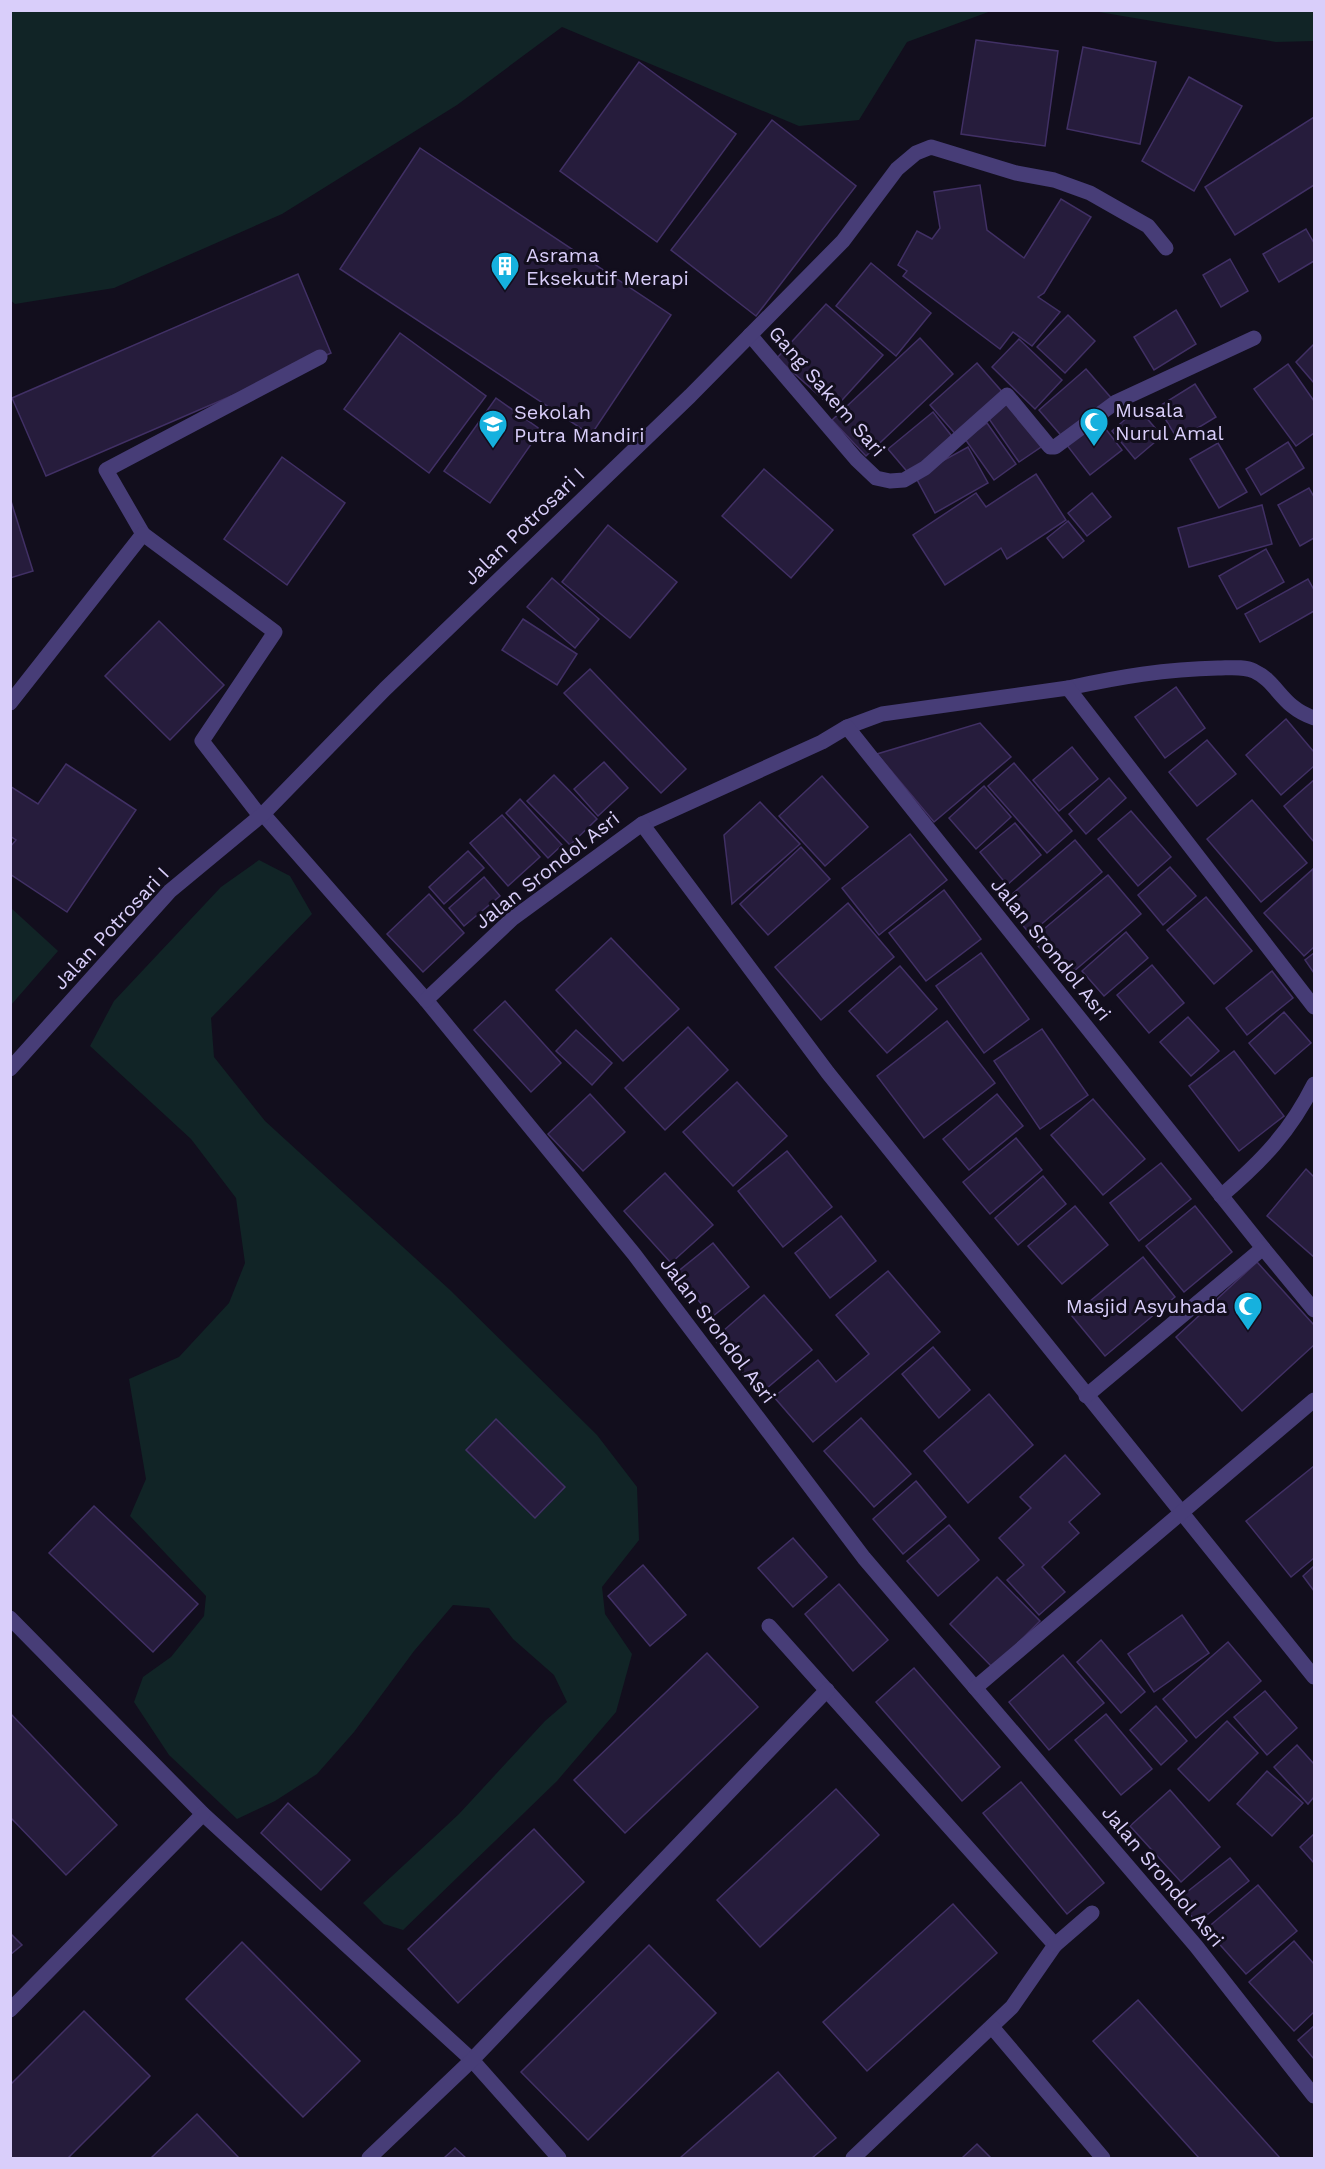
<svg xmlns="http://www.w3.org/2000/svg" width="1325" height="2169" font-family="'Work Sans',sans-serif">
<rect width="100%" height="100%" fill="#120e1d"/>
<!-- green -->
<g fill="#112426">
<path d="M11,10h980v1l-84,31 -48,78 -60,6 -237,-99 -105,78 -175,109 -168,74 -99,16 -5,-4z"/>
<path d="M1093,11h221v30l-38,1z"/>
<path d="M259,860l31,16 22,38 -101,104 3,39 51,64 185,169 147,145 40,52 2,53 -37,47 3,27 27,40 -16,58 -59,69 -154,149 -19,-6 -21,-21 96,-89 86,-93 22,-19 -13,-27 -41,-36 -24,-31 -36,-3 -39,46 -60,81 -37,42 -42,27 -38,18 -68,-64 -35,-53 9,-25 28,-20 33,-41 2,-20 -76,-80 16,-37 -17,-100 50,-22 50,-54 16,-40 -9,-65 -45,-59 -101,-93 24,-45 107,-114z"/>
<path d="M11,908l47,43 -47,54z"/>
</g>
<!-- building -->
<g fill="#261c3c" stroke="#413065" stroke-width="1.5">
<path d="M976,40l82,11 -13,95 -84,-12z"/>
<path d="M1083,47l73,15 -16,82 -73,-15z"/>
<path d="M639,62l97,72 -79,108 -97,-71z"/>
<path d="M1189,77l53,29 -48,85 -52,-30z"/>
<path d="M1314,117v68l-79,50 -30,-48z"/>
<path d="M772,120l84,66 -100,130 -85,-66z"/>
<path d="M420,148l251,167 -80,120 -251,-166z"/>
<path d="M980,185l7,45 37,28 37,-59 30,18 -47,76 -6,4 22,15 -28,34 -19,-14 -13,17 -97,-73 4,-5 -9,-6 19,-34 15,8 8,-11 -6,-36z"/>
<path d="M1306,229l8,14v18l-35,21 -16,-28z"/>
<path d="M1230,259l18,32 -27,16 -18,-32z"/>
<path d="M871,263l60,50 -35,43 -60,-50z"/>
<path d="M298,274l33,79 -285,123 -34,-78z"/>
<path d="M826,304l57,51 -49,54 -57,-51z"/>
<path d="M1176,310l20,34 -42,26 -20,-33z"/>
<path d="M1068,315l27,26 -30,32 -28,-26z"/>
<path d="M400,333l86,63 -57,77 -85,-64z"/>
<path d="M920,338l33,36 -87,82 -34,-36z"/>
<path d="M1019,339l43,41 -27,29 -43,-42z"/>
<path d="M1314,344v39l-18,-21z"/>
<path d="M977,363l28,32 -47,42 -28,-32z"/>
<path d="M1288,364l26,37v32l-18,13 -42,-57z"/>
<path d="M1086,369l27,31 -48,40 -26,-30z"/>
<path d="M1195,384l21,33 -38,23 -20,-33z"/>
<path d="M496,398l45,32 -51,73 -46,-32z"/>
<path d="M1012,398l32,47 -25,17 -32,-46z"/>
<path d="M1138,408l24,28 -27,23 -23,-28z"/>
<path d="M933,412l21,27 -44,36 -22,-26z"/>
<path d="M1098,419l24,31 -32,25 -24,-31z"/>
<path d="M987,423l29,41 -22,16 -29,-41z"/>
<path d="M1288,442l16,26 -43,27 -15,-26z"/>
<path d="M1218,443l29,49 -28,16 -29,-49z"/>
<path d="M968,447l20,36 -53,30 -20,-37z"/>
<path d="M282,457l63,46 -58,82 -63,-46z"/>
<path d="M764,469l69,61 -42,48 -69,-62z"/>
<path d="M1036,474l30,46 -59,39 -6,-11 -56,37 -32,-50 63,-42 10,14z"/>
<path d="M1309,488l5,9v41l-14,8 -22,-41z"/>
<path d="M1092,493l19,24 -24,19 -19,-23z"/>
<path d="M10,498l23,73 -23,7z"/>
<path d="M1262,505l10,39 -83,23 -11,-39z"/>
<path d="M1068,521l16,20 -21,17 -16,-20z"/>
<path d="M608,525l69,57 -47,56 -68,-56z"/>
<path d="M1266,549l18,33 -47,27 -18,-33z"/>
<path d="M552,578l47,41 -24,29 -48,-41z"/>
<path d="M1308,579l6,11v21l-54,31 -15,-28z"/>
<path d="M523,619l54,35 -20,31 -55,-35z"/>
<path d="M159,621l65,64 -54,55 -65,-64z"/>
<path d="M590,669l96,100 -25,24 -97,-100z"/>
<path d="M1176,687l29,41 -40,30 -30,-41z"/>
<path d="M1286,719l28,33v14l-33,29 -35,-40z"/>
<path d="M980,723l31,34 -77,65 -57,-68z"/>
<path d="M1207,740l29,34 -39,32 -28,-34z"/>
<path d="M1072,747l26,32 -39,32 -26,-31z"/>
<path d="M604,762l24,26 -30,28 -24,-27z"/>
<path d="M1014,763l58,68 -25,22 -59,-67z"/>
<path d="M66,764l70,46 -69,102 -57,-38v-27l6,-7 -6,-4v-50l28,18z"/>
<path d="M554,775l43,44 -27,26 -43,-44z"/>
<path d="M822,776l46,51 -43,39 -46,-50z"/>
<path d="M1109,778l17,20 -40,36 -17,-20z"/>
<path d="M1314,780v62l-30,-36z"/>
<path d="M984,786l27,31 -35,32 -27,-31z"/>
<path d="M520,799l42,46 -14,13 -42,-45z"/>
<path d="M1252,800l55,63 -46,39 -54,-63z"/>
<path d="M760,802l40,42 -68,60 -8,-69z"/>
<path d="M1131,811l40,46 -33,29 -40,-47z"/>
<path d="M502,815l38,42 -32,29 -38,-43z"/>
<path d="M1015,823l26,32 -34,30 -27,-33z"/>
<path d="M910,834l37,46 -68,55 -37,-47z"/>
<path d="M1075,840l27,32 -72,62 -27,-32z"/>
<path d="M801,847l29,32 -62,56 -28,-31z"/>
<path d="M468,851l16,17 -40,36 -15,-17z"/>
<path d="M1170,867l26,29 -33,29 -25,-30z"/>
<path d="M1313,869l1,78 -10,9 -40,-43z"/>
<path d="M1108,875l33,39 -75,64 -34,-39z"/>
<path d="M484,877l16,19 -36,30 -15,-18z"/>
<path d="M944,890l37,49 -55,42 -37,-48z"/>
<path d="M429,894l35,39 -41,39 -36,-38z"/>
<path d="M1206,897l46,54 -38,33 -47,-54z"/>
<path d="M848,903l46,54 -73,63 -46,-53z"/>
<path d="M1126,932l22,26 -44,38 -22,-25z"/>
<path d="M611,938l68,71 -56,52 -67,-71z"/>
<path d="M981,953l48,66 -45,34 -48,-67z"/>
<path d="M1314,953v20l-9,-13z"/>
<path d="M1152,965l32,38 -35,30 -32,-38z"/>
<path d="M900,966l37,43 -50,44 -38,-42z"/>
<path d="M1272,971l21,27 -46,37 -21,-27z"/>
<path d="M505,1001l56,62 -30,29 -57,-62z"/>
<path d="M1284,1012l27,31 -36,31 -26,-31z"/>
<path d="M1188,1017l31,34 -28,25 -31,-34z"/>
<path d="M947,1021l48,62 -71,55 -47,-62z"/>
<path d="M688,1027l40,43 -63,60 -40,-42z"/>
<path d="M1042,1029l46,66 -48,34 -46,-68z"/>
<path d="M576,1030l36,33 -20,22 -36,-34z"/>
<path d="M1234,1051l50,65 -45,35 -50,-65z"/>
<path d="M737,1082l50,54 -54,50 -50,-54z"/>
<path d="M590,1094l35,38 -42,39 -35,-37z"/>
<path d="M997,1094l26,32 -54,44 -26,-31z"/>
<path d="M1093,1099l52,60 -42,36 -52,-60z"/>
<path d="M1016,1138l26,32 -52,44 -27,-32z"/>
<path d="M787,1151l45,56 -49,40 -45,-56z"/>
<path d="M1161,1163l30,36 -52,42 -29,-38z"/>
<path d="M1306,1169l8,8v80l-47,-41z"/>
<path d="M665,1173l48,52 -42,38 -47,-52z"/>
<path d="M1043,1176l23,28 -48,41 -23,-27z"/>
<path d="M1075,1206l33,39 -46,39 -34,-38z"/>
<path d="M1195,1206l37,46 -48,40 -38,-46z"/>
<path d="M841,1216l35,45 -46,37 -35,-45z"/>
<path d="M713,1243l36,44 -37,30 -36,-44z"/>
<path d="M1143,1257l32,40 -70,59 -33,-40z"/>
<path d="M1257,1262l57,63v20l-72,66 -66,-74z"/>
<path d="M888,1271l52,61 -127,110 -39,-45 44,-37 18,22 33,-28 -33,-39z"/>
<path d="M764,1295l48,55 -52,44 -46,-55z"/>
<path d="M933,1347l37,43 -31,28 -37,-44z"/>
<path d="M989,1394l44,51 -65,58 -44,-52z"/>
<path d="M861,1418l50,56 -37,33 -50,-56z"/>
<path d="M496,1419l69,68 -30,31 -69,-68z"/>
<path d="M1065,1455l35,39 -31,28 10,11 -37,34 23,25 -26,23 -32,-35 17,-15 -25,-27 32,-30 -11,-11z"/>
<path d="M1314,1466v92l-23,19 -45,-56z"/>
<path d="M916,1481l30,36 -43,37 -30,-35z"/>
<path d="M94,1506l104,98 -45,48 -104,-99z"/>
<path d="M949,1525l30,35 -41,36 -31,-35z"/>
<path d="M793,1538l34,39 -34,30 -35,-39z"/>
<path d="M643,1565l43,50 -36,31 -42,-50z"/>
<path d="M1314,1566v25l-11,-15z"/>
<path d="M997,1577l43,44 -47,47 -43,-44z"/>
<path d="M839,1584l49,56 -35,31 -48,-57z"/>
<path d="M1182,1615l27,38 -55,39 -26,-38z"/>
<path d="M1101,1640l44,52 -24,21 -44,-51z"/>
<path d="M1228,1642l33,39 -65,57 -33,-39z"/>
<path d="M707,1653l51,54 -133,126 -51,-53z"/>
<path d="M1063,1655l41,48 -55,47 -40,-48z"/>
<path d="M914,1668l86,99 -38,34 -86,-99z"/>
<path d="M1265,1691l32,37 -30,27 -33,-38z"/>
<path d="M1156,1706l31,35 -26,24 -31,-35z"/>
<path d="M10,1713l107,112 -51,50 -56,-58z"/>
<path d="M1106,1714l46,55 -31,26 -46,-55z"/>
<path d="M1227,1721l31,32 -49,48 -31,-32z"/>
<path d="M1297,1745l17,19v33l-6,7 -34,-37z"/>
<path d="M1267,1771l36,32 -31,33 -35,-32z"/>
<path d="M1021,1782l83,101 -37,31 -84,-101z"/>
<path d="M836,1789l43,46 -119,112 -43,-47z"/>
<path d="M1170,1790l50,57 -39,35 -51,-56z"/>
<path d="M288,1803l62,57 -29,30 -60,-57z"/>
<path d="M534,1829l50,53 -126,121 -50,-54z"/>
<path d="M1314,1834v29l-14,-16z"/>
<path d="M1230,1858l19,23 -52,42 -19,-24z"/>
<path d="M1258,1885l39,46 -51,43 -40,-45z"/>
<path d="M953,1904l44,49 -130,118 -44,-49z"/>
<path d="M10,1933l12,12 -12,10z"/>
<path d="M1294,1941l20,23v48l-20,19 -45,-49z"/>
<path d="M242,1942l118,119 -57,56 -117,-118z"/>
<path d="M649,1945l67,68 -128,127 -67,-68z"/>
<path d="M1138,2000l142,158h-81l-106,-117z"/>
<path d="M84,2011l66,65 -82,82h-58v-73z"/>
<path d="M1314,2026v33l-16,-19z"/>
<path d="M778,2072l58,66 -24,20h-132z"/>
<path d="M197,2114l42,44h-88z"/>
<path d="M977,2144l14,14h-29z"/>
<path d="M455,2148l11,10h-22z"/>
</g>
<g fill="none" stroke-linecap="round" stroke-linejoin="round">
<!-- minor -->
<g stroke="#473d77" stroke-width="15">
<path d="M750,335l106,124 20,19 14,3 14,-1 21,-12 82,-73 43,52h5l61,-45 138,-64"/>
<path d="M143,534l-37,-64 214,-113"/>
<path d="M1068,688c51,-11 97,-19 150,-20 11,0 26,-2 36,3 24,11 27,36 60,47"/>
<path d="M10,703l133,-169 132,98 -73,109 58,75"/>
<path d="M847,727l35,-13 186,-26 246,319"/>
<path d="M263,814l163,186 208,254 230,304 332,388 118,150"/>
<path d="M642,824l180,-82 25,-15 416,521"/>
<path d="M426,1000l86,-81 130,-95 186,249 486,604"/>
<path d="M10,1069l160,-178 93,-77 122,-125 305,-293 153,-155 54,-72 19,-16 15,-6 85,26 38,7 36,13 58,33 18,22"/>
<path d="M1221,1196c41,-35 69,-64 93,-112"/>
<path d="M1086,1396l177,-148 51,62"/>
<path d="M10,1618l193,196 269,246 87,98"/>
<path d="M769,1626l286,319 -43,62 -159,151"/>
<path d="M975,1688l339,-288"/>
<path d="M1055,1945l37,-32"/>
<path d="M10,2010l193,-196"/>
<path d="M992,2027l111,131"/>
<path d="M369,2158l103,-98 355,-370"/>
</g>
</g>
<!-- icons -->
<defs>
<g id="building-pin" transform="scale(1.5)"><path d="M0 17L-7.5 6A9.5 9.5 0 1 1 7.5 6Z" fill="#16b1de" stroke="#120e1d"/><path d="M-4-6H4V6H1V3H-1V6H-4ZM-2.5-4.3h1.7v1.8h-1.7ZM.8-4.3h1.7v1.8H.8ZM-2.5-1h1.7V.8h-1.7ZM.8-1h1.7V.8H.8Z" fill="#fff"/></g>
<g id="mosque-pin" transform="scale(1.5)"><path d="M0 17L-7.5 6A9.5 9.5 0 1 1 7.5 6Z" fill="#16b1de" stroke="#120e1d"/><path d="M3.5-4.9A6 6 0 1 0 3.5 4.9A5 5 0 1 1 3.5-4.9Z" fill="#fff"/></g>
<g id="school-pin" transform="scale(1.5)"><path d="M0 17L-7.5 6A9.5 9.5 0 1 1 7.5 6Z" fill="#16b1de" stroke="#120e1d"/><path d="M0-5L7-2L0 1L-7-2ZM-4 1L0 2.5L4 1V4Q0 6-4 4Z" fill="#fff"/></g>
</defs>
<g fill-rule="evenodd">
<use href="#building-pin" x="505" y="266"/>
<use href="#mosque-pin" x="1094" y="422"/>
<use href="#school-pin" x="493" y="424"/>
<use href="#mosque-pin" x="1248" y="1306"/>
</g>
<g text-anchor="middle" stroke-width="6" stroke-linejoin="round" paint-order="stroke">
<!-- poi labels -->
<g font-size="20" fill="#d9cefa" stroke="#120e1d" text-anchor="start">
<text x="526" y="262">Asrama<tspan x="526" dy="23">Eksekutif Merapi</tspan></text>
<text x="1115" y="417">Musala<tspan x="1115" dy="23">Nurul Amal</tspan></text>
<text x="514" y="419">Sekolah<tspan x="514" dy="23">Putra Mandiri</tspan></text>
<text x="1227" y="1313" text-anchor="end">Masjid Asyuhada</text>
</g>
<!-- street labels -->
<g font-size="20" fill="#d9cefa" stroke="#120e1d">
<text transform="translate(827 391) rotate(49)" y="7">Gang Sakem Sari</text>
<text transform="translate(524 526) rotate(-44)" y="7">Jalan Potrosari I</text>
<text transform="translate(547 870) rotate(-38)" y="7">Jalan Srondol Asri</text>
<text transform="translate(111 928) rotate(-47)" y="7">Jalan Potrosari I</text>
<text transform="translate(1051 949) rotate(51)" y="7">Jalan Srondol Asri</text>
<text transform="translate(718 1330) rotate(53)" y="7">Jalan Srondol Asri</text>
<text transform="translate(1163 1876) rotate(50)" y="7">Jalan Srondol Asri</text>
</g>
</g>
<!-- border -->
<rect width="1325" height="2169" fill="none" stroke="#d9cefa" stroke-width="24"/>
</svg>
